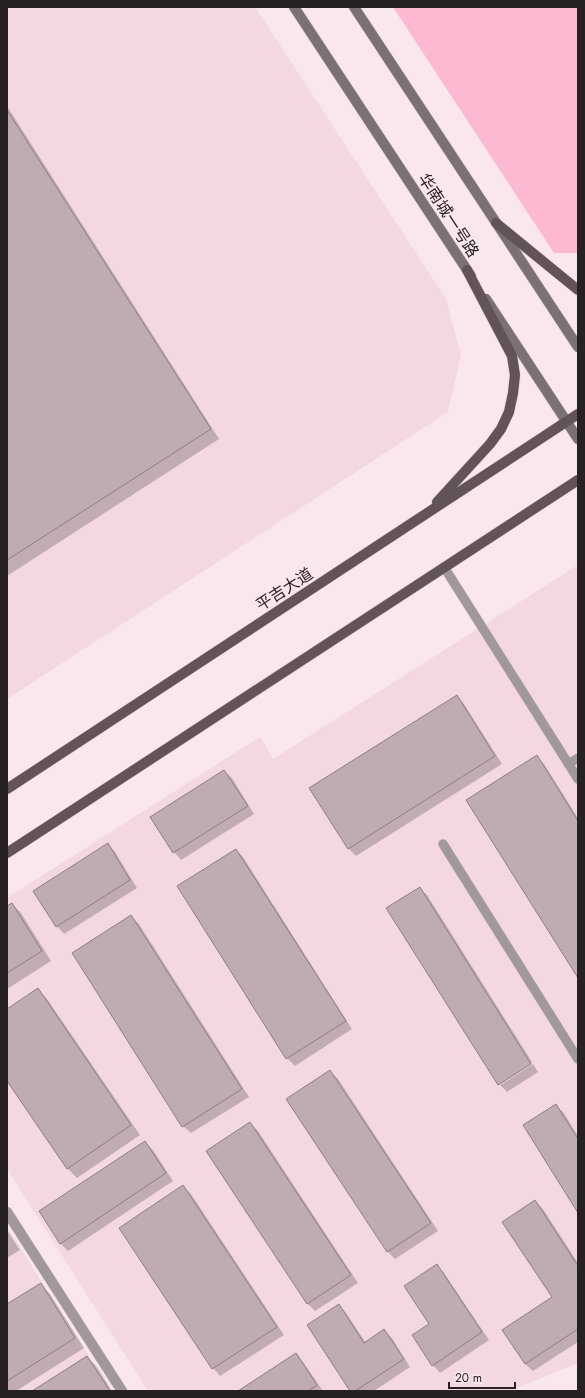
<svg xmlns="http://www.w3.org/2000/svg" width="585" height="1398" font-family="Jost,'Noto Sans SC',sans-serif">
<rect width="100%" height="100%" fill="#fae6ed"/>
<!-- built -->
<g fill="#f3d7e1">
<path d="M7,7h248l191,292 15,56 -13,57 -441,287z"/>
<path d="M578,565v798l-68,28h-362l-141,-222v-271l253,-161 13,22z"/>
<path d="M7,1227l104,164h-104z"/>
</g>
<!-- green -->
<path fill="#fdb9d1" d="M393,7h185v246h-24z"/>
<!-- shadow -->
<g fill="#0003">
<path d="M7,106l212,333 -212,137z"/>
<path d="M457,696l7,8 38,60 -146,92 -8,-8z"/>
<path d="M537,757l7,7 34,54v158z"/>
<path d="M224,771l8,7 22,36 -73,46 -7,-8z"/>
<path d="M108,845l7,7 22,36 -73,46 -7,-8z"/>
<path d="M236,850l7,7 109,172 -57,37 -8,-8z"/>
<path d="M419,888l8,7 105,167 -33,21v2l-111,-177z"/>
<path d="M12,904l9,9 30,48 -44,28v-82z"/>
<path d="M131,916l8,8 110,173 -58,36 -8,-7z"/>
<path d="M38,990l9,9 93,136 -63,43 -10,-10 -60,-89v-69z"/>
<path d="M533,1064l5,8 -31,20 -7,-7z"/>
<path d="M330,1071l8,8 100,152 -43,28 -8,-8z"/>
<path d="M555,1105l8,7 15,24v75z"/>
<path d="M250,1123l8,8 100,152 -43,28 -7,-7 -100,-153z"/>
<path d="M145,1142l8,8 20,31 -105,70 -8,-8z"/>
<path d="M183,1186l8,8 93,141 -64,41 -7,-8 -93,-140z"/>
<path d="M535,1201l8,8 35,54v79l-45,29 -8,-7 29,-66z"/>
<path d="M7,1230l13,20 -13,8z"/>
<path d="M437,1266l7,7 45,67 -49,33 -7,-8 -3,-41z"/>
<path d="M40,1284l10,10 34,54 -68,43h-9v-86z"/>
<path d="M339,1305l7,8 20,30 18,-12 8,7 18,29 -36,24h-23z"/>
<path d="M296,1354l7,8 20,29h-83z"/>
<path d="M87,1357l10,10 15,24h-78z"/>
</g>
<!-- building -->
<g fill="#beacb2" stroke="#8f7e84">
<path d="M7,110l204,319 -204,131z"/>
<path d="M457,695l38,61 -147,93 -39,-61z"/>
<path d="M537,755l41,66v157l-112,-178z"/>
<path d="M224,770l24,36 -75,47 -23,-36z"/>
<path d="M108,843l22,37 -74,47 -23,-36z"/>
<path d="M236,849l110,172 -60,38 -109,-173z"/>
<path d="M420,887l111,177 -33,21 -112,-177z"/>
<path d="M12,903l30,48 -35,22v-67z"/>
<path d="M131,915l111,174 -60,38 -110,-174z"/>
<path d="M38,988l93,137 -64,44 -60,-88v-72z"/>
<path d="M330,1070l101,153 -44,29 -101,-153z"/>
<path d="M556,1104l22,35v74l-55,-88z"/>
<path d="M250,1122l101,153 -44,29 -101,-153z"/>
<path d="M145,1141l21,32 -106,71 -21,-33z"/>
<path d="M183,1185l94,142 -65,42 -93,-141z"/>
<path d="M535,1200l43,66v63l-53,35 -23,-34 50,-33 -50,-75z"/>
<path d="M437,1264l45,68 -50,34 -20,-31 17,-11 -25,-38z"/>
<path d="M41,1283l34,55 -68,43v-77z"/>
<path d="M339,1304l25,39 20,-14 20,30 -49,32h-5l-43,-66z"/>
<path d="M296,1353l21,32 -9,6h-70z"/>
<path d="M87,1356l23,35h-78z"/>
</g>
<g fill="none" stroke-linecap="round" stroke-linejoin="round">
<!-- lane casing -->
<g stroke="#d4c3c9" stroke-width="10">
<g id="lane">
<path d="M444,567l134,212"/>
<path d="M568,764l10,-6"/>
<path d="M443,844l135,215"/>
</g>
</g>
<!-- street casing -->
<g stroke="#d4c3c9" stroke-width="11">
<path id="street" d="M7,1212l115,179"/>
</g>
<!-- secondary casing -->
<g stroke="#d4c3c9" stroke-width="11">
<g id="secondary">
<path d="M294,7l177,269"/>
<path d="M354,7l224,340"/>
<path d="M486,299l92,140"/>
</g>
</g>
<!-- primary casing -->
<g stroke="#d4c3c9" stroke-width="11">
<g id="primary">
<path d="M496,223l82,67"/>
<path d="M437,502l53,-58 11,-15 8,-17 4,-19 2,-18 -3,-19 -45,-86"/>
<path d="M7,789l571,-375"/>
<path d="M7,853l571,-373"/>
</g>
</g>
<!-- lane -->
<use href="#lane" stroke="#a0989b" stroke-width="9"/>
<!-- street -->
<use href="#street" stroke="#a0989b" stroke-width="10"/>
<!-- secondary -->
<use href="#secondary" stroke="#7b7074" stroke-width="10"/>
<!-- primary -->
<use href="#primary" stroke="#615358" stroke-width="10"/>
</g>
<g text-anchor="middle" stroke-width="3.5" stroke-linejoin="round" paint-order="stroke">
<!-- street labels -->
<g font-size="16" fill="#282123" stroke="#fae6ed">
<text transform="translate(449 215) rotate(57)" y="6">华南城一号路</text>
<text transform="translate(284 589) rotate(-33)" y="6">平吉大道</text>
</g>
</g>
<!-- border -->
<rect width="585" height="1398" fill="none" stroke="#282123" stroke-width="16"/>
<!-- scale -->
<path d="M449 1382v6h66v-6" fill="none" stroke="#282123" stroke-width="2"/>
<text x="455" y="1382" font-size="12" fill="#282123" stroke="#fae6ed" stroke-width="3" paint-order="stroke">20 m</text>
</svg>
